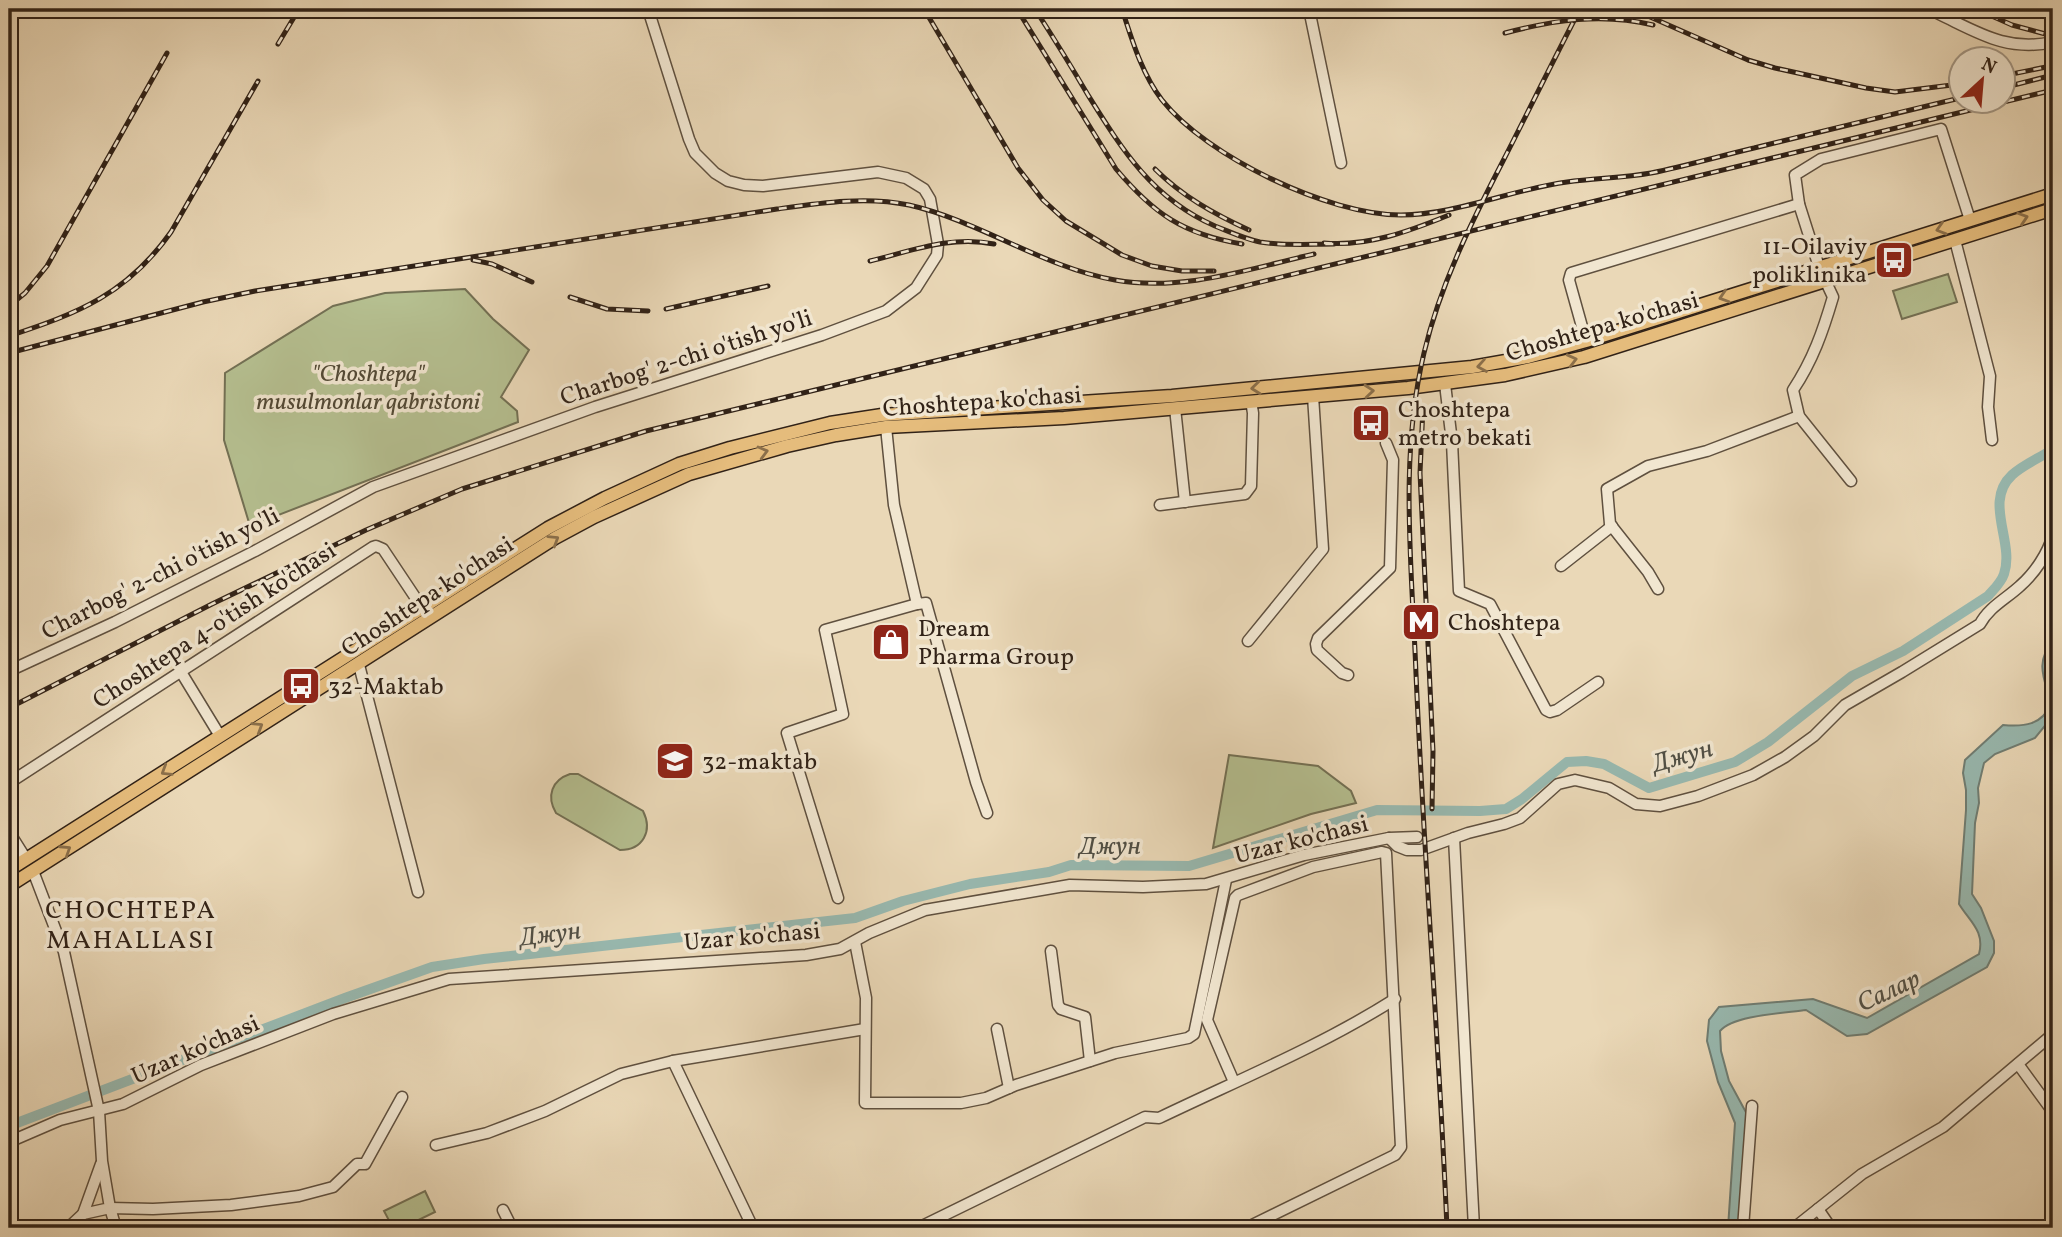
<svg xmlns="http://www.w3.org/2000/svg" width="2062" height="1237" font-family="Vollkorn,serif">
<rect width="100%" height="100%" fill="#ead8b7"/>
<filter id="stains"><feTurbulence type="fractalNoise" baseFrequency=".00286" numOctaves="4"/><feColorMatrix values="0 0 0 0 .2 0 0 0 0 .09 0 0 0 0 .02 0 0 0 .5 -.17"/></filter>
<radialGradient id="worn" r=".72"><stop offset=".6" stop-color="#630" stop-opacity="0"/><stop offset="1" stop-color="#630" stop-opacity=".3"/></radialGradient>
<!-- green -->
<g fill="#b5bf90" stroke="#737054" stroke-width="2">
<path d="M1948,274l9,28 -55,17 -9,-28z"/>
<path d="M465,289l28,30 36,31 -28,47 16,14 1,11 -268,104 -26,-86 1,-67 108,-67 52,-13z"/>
<path d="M1229,755l89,11 33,25 5,12 -45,11 -98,34z"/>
<path d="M570,774h8l65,37c10,20 0,39 -23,39l-64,-37c-10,-17 -4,-33 14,-39z"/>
<path d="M425,1191l10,21 -33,16h-9l-9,-17z"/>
</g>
<!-- water -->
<path fill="#98b9b0" stroke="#6f7d73" stroke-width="2" d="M2053,642v74l-18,22 -40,16 -11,9 -6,25 1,15 -4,20 -3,71 9,14 13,33v12l-7,14 -120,67 -20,2 -41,-26c-21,3 -73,5 -86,21l1,20 8,30 19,35 -8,112h-12l7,-105 -17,-41 -11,-41 2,-21 10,-13 94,-8 54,19 112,-64c6,-23 -9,-32 -20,-50l7,-94v-20l-3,-17 2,-13 38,-35c21,2 39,0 48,-21 -6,-24 -17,-42 2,-62z"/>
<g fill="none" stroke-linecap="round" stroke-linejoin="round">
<!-- canal -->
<path stroke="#98b9b0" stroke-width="10" d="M9,1126l336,-128 87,-31 52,-8 371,-41 48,-17 67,-17 79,-12 22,-7 118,1 188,-56 103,1 26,-2 16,-10 45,-37 19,-1 18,3 45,24 86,-26 33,-20 84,-66 51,-25 85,-55c6,-7 13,-13 16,-22 11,-32 -21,-72 8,-99 12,-11 28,-17 41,-26"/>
<!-- minor casing -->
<g stroke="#5f503f" stroke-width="13">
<g id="minor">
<path d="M1309,9l32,154"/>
<path d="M1934,9l5,5c40,19 68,38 114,28"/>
<path d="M1955,240l35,136 -2,31 4,33"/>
<path d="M1586,341l-17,-61 2,-7 228,-69"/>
<path d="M1445,384l7,58 7,149 31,13 56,106 4,2 7,-2 41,-28"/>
<path d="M1175,408l10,94"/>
<path d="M886,427l8,78 23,99 9,-1 50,179 11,31"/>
<path d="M1851,481l-52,-65 -6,-26c20,-30 30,-59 40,-93l-14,-30 -20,-63 -4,-29 26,-16 120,-30 29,91"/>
<path d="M1160,505l85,-11 6,-8 2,-73 -2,-12"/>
<path d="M1561,566l51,-40"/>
<path d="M1658,589l-10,-17 -38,-48 -3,-35 41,-23 59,-15 92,-35"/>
<path d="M1248,641l75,-92 -10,-153"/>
<path d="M359,665l59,227"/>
<path d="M9,671l106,-49 140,-71 118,-64 222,-80 227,-72 64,-24 30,-23 21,-33 1,-11 -8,-45 -6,-10 -18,-11 -28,-6 -115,14 -19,-1 -16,-4 -13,-8 -20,-20 -6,-14 -41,-130"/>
<path d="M181,672l39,64"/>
<path d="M1348,675l-6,-2 -25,-23 -1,-6 2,-6 72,-70 3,-108 -7,-17"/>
<path d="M9,783l364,-236 3,-1 7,3 40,60"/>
<path d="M9,832l17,27"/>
<path d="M1389,838l8,8 10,4h14l47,-17 36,-9 16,-6 38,-34 17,-4 34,8 27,16 24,2 38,-10 55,-21 32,-18 29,-21 31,-31 57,-33 78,-48c9,-17 26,-25 40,-38 15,-13 28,-33 33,-51"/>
<path d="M1454,838l20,390"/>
<path d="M33,871l31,81 35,159 3,50 8,47 -27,6"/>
<path d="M838,898l-51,-165 56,-19 -18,-84 92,-26"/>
<path d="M855,942l11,56 -1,105h96l25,-5 30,-13 99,-32 73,-15 6,-4 32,-154"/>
<path d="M1051,951l7,54 3,4 24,8 5,44"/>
<path d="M997,1029l12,59"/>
<path d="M2018,1064l35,48"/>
<path d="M1234,1082l-27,-62 28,-122 3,-3 75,-28 69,-15 4,1 15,294 -6,8 -149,73"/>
<path d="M9,1142l51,-22 63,-16 78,-39 132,-51 116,-35 357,-24 34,-6 29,-16 56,-23 145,-25 73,2 63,-3 98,-29 85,-17 28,-1"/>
<path d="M436,1145l51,-12 58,-22 76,-37 52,-13"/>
<path d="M1818,1209l13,19"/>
<path d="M503,1210l9,18"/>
<path d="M68,1228l15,-14 18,-50"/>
<path d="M116,1228l-6,-20 43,1 78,-4 68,-9 34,-9 24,-23h8l37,-67"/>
<path d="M753,1228l-80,-167 192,-32"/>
<path d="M918,1228l227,-111 14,1c79,-38 162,-72 236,-119"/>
<path d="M1743,1228l9,-122"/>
<path d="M1794,1228l68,-54 81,-47 110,-93"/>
</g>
</g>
<!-- major casing -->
<g stroke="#312217" stroke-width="15">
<g id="major">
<path d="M9,870l539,-342 57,-30 74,-34 51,-16 100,-25 52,-8 290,-19 300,-29 56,-10 58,-16 467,-147"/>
<path d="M9,886l546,-348 39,-21 95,-43 98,-28 49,-11 50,-8 178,-9 344,-30 97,-13 79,-18 469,-148"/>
</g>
</g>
<!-- minor -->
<use href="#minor" stroke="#f1e6d0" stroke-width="10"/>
<!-- major -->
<use href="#major" stroke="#e5bc7c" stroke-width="12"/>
<!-- rail casing -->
<g stroke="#312217" stroke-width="5">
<g id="rail">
<path d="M924,9l94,159 25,32 23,21 56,34 30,11 30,5h32"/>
<path d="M1017,9l99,160c38,45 67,65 126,75"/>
<path d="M1035,9c18,28 36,57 53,86 35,56 64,103 127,131 15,6 30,13 45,16 25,4 49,2 74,2"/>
<path d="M1122,9c10,31 20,65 40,91 45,57 167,115 239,115 54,0 112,-26 166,-33 28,-4 56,-4 84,-9 35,-7 69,-17 103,-25 69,-17 138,-34 206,-50"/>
<path d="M1632,9l116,51 27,8 91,20 29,4 65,-8"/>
<path d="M1976,9l36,16 41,11"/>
<path d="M1505,33c49,-13 97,-20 148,-8"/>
<path d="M278,44l21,-35"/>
<path d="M2002,76l49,-10"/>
<path d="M2002,88l51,-13"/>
<path d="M1155,169c27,27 59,45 94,61"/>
<path d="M1324,243c43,4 86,-12 125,-28"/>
<path d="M473,260l19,4 40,18"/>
<path d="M870,261c41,-10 82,-26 124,-17"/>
<path d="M570,297l37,12 41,2"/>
<path d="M9,306l16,-13 22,-27 120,-213"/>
<path d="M666,309l102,-23"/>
<path d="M9,336c70,-23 118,-42 162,-104l87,-151"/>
<path d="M9,353l194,-51 52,-11 522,-82c43,-6 89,-13 132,-4 71,16 133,62 206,75 68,12 133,-11 199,-26"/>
<path d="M1423,407l-3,66 13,278 -1,58"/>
<path d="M9,708l203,-104 154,-74 96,-41 184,-58 1407,-341"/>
<path d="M1447,1228c-8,-185 -23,-369 -31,-554 -4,-107 -17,-216 8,-321 16,-68 47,-130 79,-192 26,-51 51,-102 77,-152"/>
</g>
</g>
<!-- rail -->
<use href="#rail" stroke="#f1e6d0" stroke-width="2.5" stroke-dasharray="8" stroke-linecap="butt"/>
</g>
<!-- one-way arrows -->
<defs><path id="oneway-chevron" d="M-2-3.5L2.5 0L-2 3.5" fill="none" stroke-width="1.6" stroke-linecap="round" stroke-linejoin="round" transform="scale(1.75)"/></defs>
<g stroke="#8b6f4a">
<use href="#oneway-chevron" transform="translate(2023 218) rotate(-18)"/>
<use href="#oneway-chevron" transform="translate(1941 229) rotate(163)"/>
<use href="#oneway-chevron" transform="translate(1724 297) rotate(162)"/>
<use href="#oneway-chevron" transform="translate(1572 360) rotate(-14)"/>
<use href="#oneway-chevron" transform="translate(1482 366) rotate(170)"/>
<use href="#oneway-chevron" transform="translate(1256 388) rotate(174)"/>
<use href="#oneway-chevron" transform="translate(1369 391) rotate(-5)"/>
<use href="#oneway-chevron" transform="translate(763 452) rotate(-15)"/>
<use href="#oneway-chevron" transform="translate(554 540) rotate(-32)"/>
<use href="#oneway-chevron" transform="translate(258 727) rotate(-32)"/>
<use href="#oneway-chevron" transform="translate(166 771) rotate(148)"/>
<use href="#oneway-chevron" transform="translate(66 850) rotate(-33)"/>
</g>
<!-- icons -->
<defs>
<g id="bus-square" transform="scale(2.0125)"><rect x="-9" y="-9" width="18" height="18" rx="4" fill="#8f2418" stroke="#f1e6d0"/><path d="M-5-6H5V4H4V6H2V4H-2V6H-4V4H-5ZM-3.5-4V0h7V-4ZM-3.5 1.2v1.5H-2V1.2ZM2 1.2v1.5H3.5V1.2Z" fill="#fff"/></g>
<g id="metro-square" transform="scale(2.0125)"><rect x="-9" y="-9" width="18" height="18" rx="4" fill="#8f2418" stroke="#f1e6d0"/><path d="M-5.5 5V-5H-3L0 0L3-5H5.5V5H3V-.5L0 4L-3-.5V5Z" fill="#fff"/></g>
<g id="shop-square" transform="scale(2.0125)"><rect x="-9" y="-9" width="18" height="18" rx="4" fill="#8f2418" stroke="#f1e6d0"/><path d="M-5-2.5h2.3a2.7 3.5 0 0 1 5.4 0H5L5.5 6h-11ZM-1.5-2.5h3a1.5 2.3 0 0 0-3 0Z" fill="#fff"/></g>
<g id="school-square" transform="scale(2.0125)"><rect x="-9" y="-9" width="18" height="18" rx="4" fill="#8f2418" stroke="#f1e6d0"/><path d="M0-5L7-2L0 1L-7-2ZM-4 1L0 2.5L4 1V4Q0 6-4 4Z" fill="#fff"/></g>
</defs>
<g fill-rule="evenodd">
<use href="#bus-square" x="1894" y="260"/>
<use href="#bus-square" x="1371" y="423"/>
<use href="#metro-square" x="1421" y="622"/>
<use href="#shop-square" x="891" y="642"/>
<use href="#bus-square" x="301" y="686"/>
<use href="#school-square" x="675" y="761"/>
</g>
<g text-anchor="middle" stroke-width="7" stroke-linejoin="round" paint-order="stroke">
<!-- poi labels -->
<g font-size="24" fill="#312217" stroke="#f1e6d0" text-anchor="start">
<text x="1867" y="254" text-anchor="end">11-Oilaviy<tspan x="1867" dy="28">poliklinika</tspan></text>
<text x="1398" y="417">Choshtepa<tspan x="1398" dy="28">metro bekati</tspan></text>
<text x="1448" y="630">Choshtepa</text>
<text x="918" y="636">Dream<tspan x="918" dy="28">Pharma Group</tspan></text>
<text x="328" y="694">32-Maktab</text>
<text x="702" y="769">32-maktab</text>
</g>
<!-- street labels -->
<g font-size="24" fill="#312217" stroke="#f1e6d0">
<text transform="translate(1602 326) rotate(-16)" y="8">Choshtepa ko'chasi</text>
<text transform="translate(686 357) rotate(-18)" y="8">Charbog' 2-chi o'tish yo'li</text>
<text transform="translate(982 401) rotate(-4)" y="8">Choshtepa ko'chasi</text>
<text transform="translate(160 573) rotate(-27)" y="8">Charbog' 2-chi o'tish yo'li</text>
<text transform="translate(427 596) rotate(-33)" y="8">Choshtepa ko'chasi</text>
<text transform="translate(214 625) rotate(-33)" y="8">Choshtepa 4-o'tish ko'chasi</text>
<text transform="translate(1301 839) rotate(-14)" y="8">Uzar ko'chasi</text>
<text transform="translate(752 936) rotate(-5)" y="8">Uzar ko'chasi</text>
<text transform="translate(195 1049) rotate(-24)" y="8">Uzar ko'chasi</text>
</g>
<!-- park labels -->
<g font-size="24" font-style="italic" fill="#524935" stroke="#f1e6d0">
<text x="368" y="381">"Choshtepa"<tspan x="368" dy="28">musulmonlar qabristoni</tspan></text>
</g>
<!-- water labels -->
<g font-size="26" font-style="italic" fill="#504f45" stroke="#f1e6d0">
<text transform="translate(1682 755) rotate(-16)" y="9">Джун</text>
<text x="1110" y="854">Джун</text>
<text transform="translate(550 933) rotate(-7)" y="9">Джун</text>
<text transform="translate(1888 990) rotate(-25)" y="9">Салар</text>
</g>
<!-- neighbourhood labels -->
<g font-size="26" letter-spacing="2" fill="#312217" stroke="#f1e6d0">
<text x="131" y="918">CHOCHTEPA<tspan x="131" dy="30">MAHALLASI</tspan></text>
</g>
</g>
<!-- margin -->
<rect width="2062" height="1237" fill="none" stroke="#ead8b7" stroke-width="35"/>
<rect x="10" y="10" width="2041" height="1216" fill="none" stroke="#312217" stroke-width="3.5"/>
<rect x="18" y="18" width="2027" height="1202" fill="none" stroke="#312217" stroke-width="2"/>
<!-- north arrow -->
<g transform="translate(1982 80) rotate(26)"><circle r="33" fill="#f1e6d0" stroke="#a49886" stroke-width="2"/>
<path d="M0-5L12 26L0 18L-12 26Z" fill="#8f2418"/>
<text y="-10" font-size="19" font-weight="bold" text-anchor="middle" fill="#312217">N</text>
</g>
<rect width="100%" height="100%" filter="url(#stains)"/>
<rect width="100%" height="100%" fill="url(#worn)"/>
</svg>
